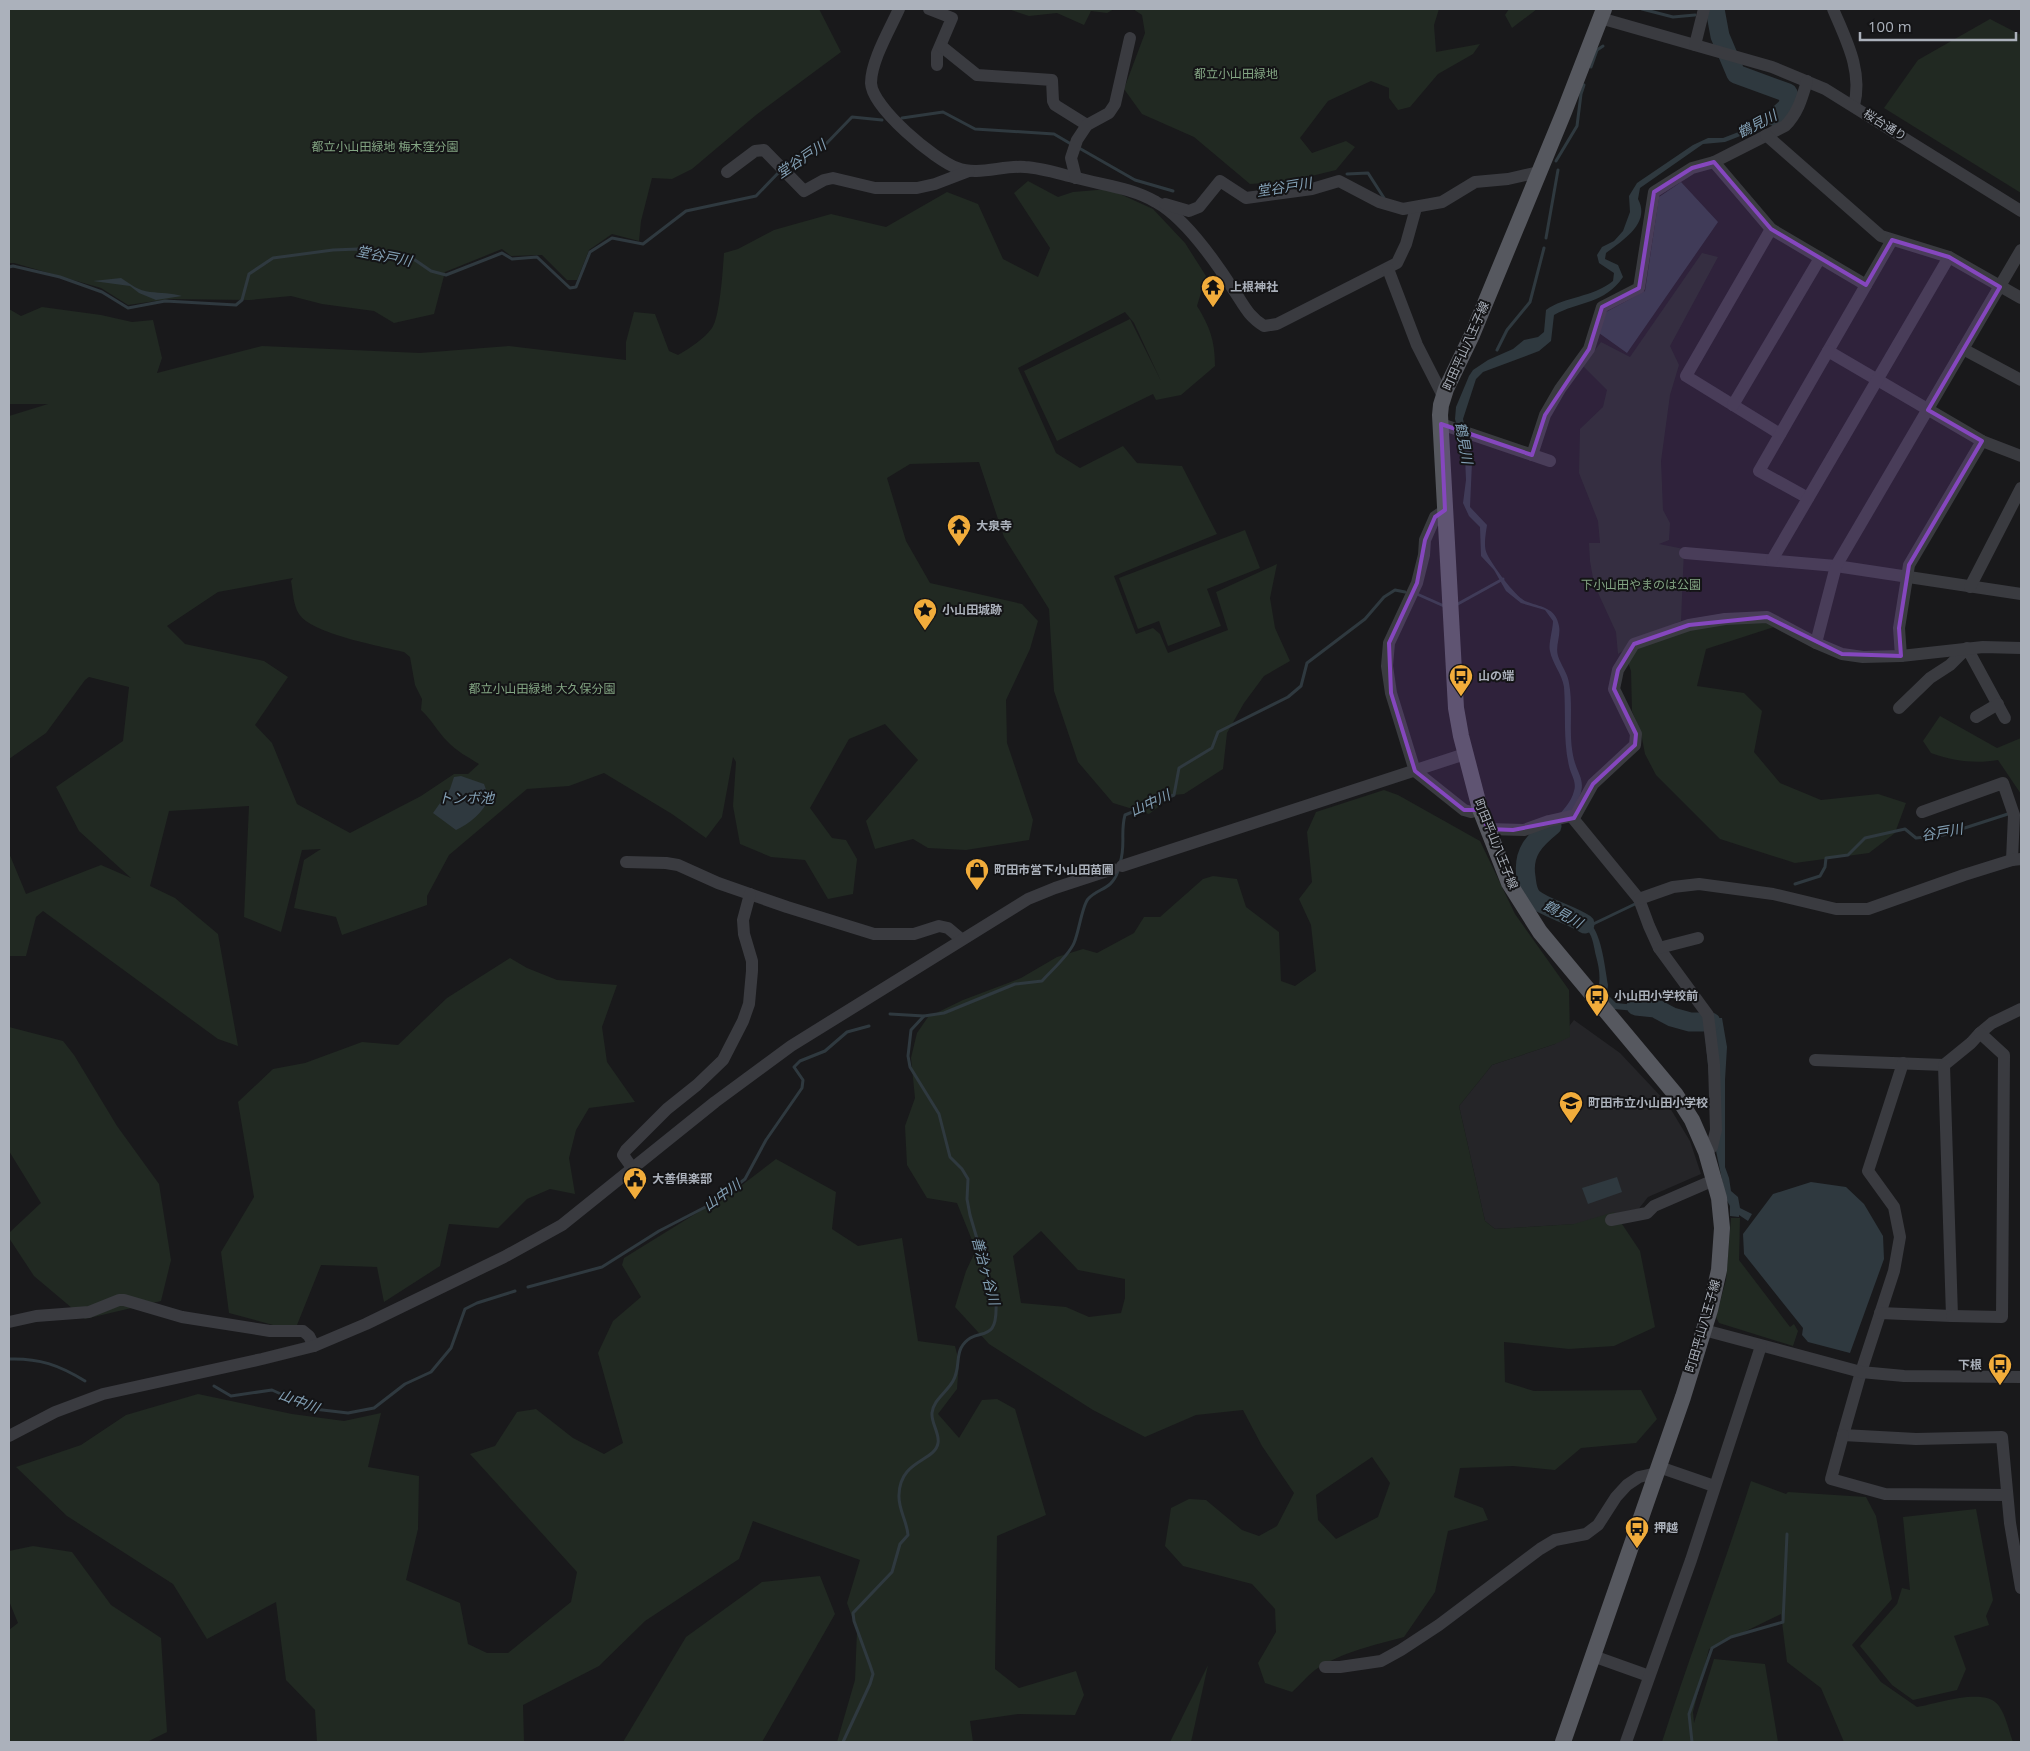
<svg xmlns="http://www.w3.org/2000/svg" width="2030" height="1751" font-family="'Open Sans','Noto Sans JP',sans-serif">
<rect width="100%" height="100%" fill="#19191b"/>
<!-- built -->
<path fill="#252528" d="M1574,1020l46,33 47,50 23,38 11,33 -53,23 -11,14 -59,13 -83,5 -10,-8 -26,-115 33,-41 63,-21z"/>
<!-- green -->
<g fill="#212922" fill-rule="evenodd">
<path d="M9,9h810l22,43 -85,63 -64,54 -20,10 -20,-1 -11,43 -2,20 -27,-7 -23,16 -12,30h-10l-25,-25 -31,1 -9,-7 -57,23 -11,42 -40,9 -20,-12 -52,-7 -31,-8 -41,4 -80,-1 -42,6 -27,-17 -87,-25h-5z"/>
<path d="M1008,9h106l-7,4 -16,-2 -7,14 -27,-12 -28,3z"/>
<path d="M1133,9h306l-5,16 2,27 44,-8 -7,10 -35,20 -28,33 -12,3 -9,-12v-10l-18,-7 -43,20 -28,37 12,15 34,-12 9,6 -19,23 -45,11 -41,3 -56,-47 -52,-23 -18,-25 21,-56 -3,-18z"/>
<path d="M1509,9h28l-25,19 -7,-13z"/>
<path d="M1990,19l31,16v158l-137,-85 34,-48z"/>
<path d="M1028,181l30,16 15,-5 36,-3 44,20 32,34 21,33 -9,30c13,21 18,35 18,60l-34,29 -25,5 -3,-6 -96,47 -33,-70 106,-52 31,62 -27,-58 -9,-11 -107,56 38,85 24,15 43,-22 14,17 45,3 35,68 -103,42 22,58 17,-6 7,6 8,19 60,-23 -12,-38 61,-28 -7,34 5,30 15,33 -26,15 -20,27 -17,30 -4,36 -39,25 -10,1 -25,19 -36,-11 -35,-41 -24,-71 -5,-82 -45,-72 -25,-75 -69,2 -23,14 19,63 24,42 92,21 16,17 -8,28 -24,51 1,43 26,77 -4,20 -63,10 -38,-2 -15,-9 -38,10 -9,-28 52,-61 -33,-36 -36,15 -39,69 22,30 14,2 11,19 -4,35 -25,5 -23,-39 -34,-3 -31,-13 -7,-38 3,-44 -3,-5 -11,60 -16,21 -34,-24 -68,-41 -35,13 -42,3 -78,66 -22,41v9l-85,30 -6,-18 -42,-9 10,-48 17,-11 -19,1 -21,82 -37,-15 5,-111 -80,5 -19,75 25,12 43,36 20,112 -20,-7 -175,-128 -7,6 -10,39h-17v-103l17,41 75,-29 30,13 -52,-47 -23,-44 67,-46 6,-54 -40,-10 -4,3 -39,53 -37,26v-343l39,-12h-39v-95l12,7 21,-9 59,8 31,7 21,-2 9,38 -5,15 105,-27 158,7 89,-7 117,14v-18l8,-30 21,2 14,37 9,4c12,-7 26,-16 34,-27 8,-11 11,-60 12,-75l14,-4 36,-19 57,-16 55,13 61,-35 31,12 25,55 35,18 12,-29 -36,-55zM293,578l-2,3c2,10 2,24 8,33 13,20 81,32 105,38l6,5 5,28 7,14 -1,11c11,10 16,21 26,31 9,10 21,16 32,23l-11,10h-14l-33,22 -71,37 -53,-29 -25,-61 -17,-18 33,-48 -24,-16 -79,-17 -18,-18 51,-34z"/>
<path d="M1702,253l16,4 -48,89 9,19 -9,30 -9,66 2,49 7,13 -1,17 -10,4 25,5 -3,72 -5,2 81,-5 17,9 -68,22 -9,37 47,7 18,18 -8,41 26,31 41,17 57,-6 28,9 -11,30 -26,20 -74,10 -75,-24 -64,-64 -11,-21 -4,-21 -9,-22 -1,-40 -7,-21 -6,4 -2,-22 -22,-48 -4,-23 -1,-18h11l-2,-22 -19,-48 1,-44 23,-22 4,-17 -24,-24 18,-24 29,15z"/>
<path d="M1245,530l15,38 -53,21 14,37 -53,20 -9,-25 -21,8 -19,-51z"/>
<path d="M1940,716l57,32 24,-10v56l-23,-34c-23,4 -45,1 -67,-7l-8,-12z"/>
<path d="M1384,790l14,5 82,46 35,73 54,76 1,47 -15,7 -63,21 -33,41 26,115 10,8 79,-5 40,-12 26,39 15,76 -41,19 -45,3 -65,-7 1,40 29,9 107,-1 16,29 -21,24 -55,5 -26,22 -42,-4 -53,2 -6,29 29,11 5,12 -40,11 -13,61 -31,45c-29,8 -63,15 -89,33 -8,6 -15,15 -23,22l-27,-9 -7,-20 18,-31 -1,-23 -23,-25 -69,-18 -18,-20 6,-38 18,-9 17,1 36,30 17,6 18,-10 17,-33 -32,-47 -19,-36 -47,5 -51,22 -52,-27 -104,-66 -34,-37 11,-36 10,-21 -19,-47 -30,-5 -20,-33 -2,-39 10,-28 -4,-40 6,-25 11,-16 35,-17 58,-22 36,-21 26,-8 14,4 37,-20 10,-16h16l43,-38 10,-3 24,3 9,28 33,25 2,49 14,5 21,-15 -5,-46 -12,-26 13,-17 -5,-50 9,-20zM1041,1231l37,39 47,9v19l-4,15 -32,4 -23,-10 -45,-4 -8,-47zM1372,1457l18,26 -12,34 -42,22 -18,-19 -2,-25z"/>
<path d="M510,958l17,10 30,12 60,5 -15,42 5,35 28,40 -46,6 -13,22 -7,28 6,36 -25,-5 -23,10 -29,29 -49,-4 -9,42 -56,36 -7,-35 -56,-2 -24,60h-24l-44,-12 -8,-61 33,-55 -16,-95 35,-33 32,-6 57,-21 36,3 49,-47z"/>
<path d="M9,1027l54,14 11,14 43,71 42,58 12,76 -10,41 -76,18 -51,-43 -25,-38v-5l32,-30 -32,-52z"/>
<path d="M776,1159l60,33 -4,37 26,17 44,-8 16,103 37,5 4,16 -2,27 -19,25 21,24 23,-38 15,-1 18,10 31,106 -49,21 -2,133 24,19 57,-17 8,24 -9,20 -57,-1 -48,7 3,21h-136l18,-62 2,-49 -10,-28 13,-43 -107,-39 -14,38 -94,62 -46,45 -76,39 1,37h-207l-2,-32 -29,-30 -10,-78 -69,37 -34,-55 -106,-68 -51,-49 65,-22 45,-30 72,-21 94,20 52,7 37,-8 -13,54 51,9 -1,53 -12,51 54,23 8,41 19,9h21l63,-51 6,-30 -107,-118 25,-8 22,-34 19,-3 37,29 31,16 19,-11 -25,-90 15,-32 28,-24 -19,-32 2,-7 118,-73z"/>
<path d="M1731,1218h9l-1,42 51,67 4,-3 4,7 -5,15 -74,-23 -3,-6 10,-37z"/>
<path d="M1751,1481l35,13 2,-2 78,5 10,19 16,83 -40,46 29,37 36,25c19,-3 69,-21 82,-1 7,10 10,25 14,36h-169l-23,-54 -34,-26 -6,-48 -72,35 -16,63 1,11 20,-64 51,5 13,78h-116c28,-87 61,-173 89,-261z"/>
<path d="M1976,1509l17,91 -7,16 3,9 -35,11 12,33 -9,21 -44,10 -21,-15 -32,-39 37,-42 5,-16 8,2 -7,-73z"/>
<path d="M33,1546l39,6 39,53 50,33 6,94 -20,10h-138v-112l9,-7 -9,-22v-50z"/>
<path d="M820,1576l15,38 -73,128h-139l63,-105 76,-55z"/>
<path d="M1208,1665l-17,77h-21z"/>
</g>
<!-- water -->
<g fill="#2f393f">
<path d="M1787,96l7,2 -4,12 -5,6 -14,8 -46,18 -22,2 -63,44 -2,11c13,24 -15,41 -32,54l-1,6 13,6 5,12c-18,27 -44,24 -69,38l-3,26 -12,10 -56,21 -7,7 -13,40 9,43 -2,45 17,18c-1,8 -4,21 0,29 6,12 27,41 38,47 15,6 31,6 34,25 2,10 -4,20 -1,30 3,9 10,18 11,27 5,26 -2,54 6,80 4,12 10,19 5,32 -5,16 -20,30 -33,40 -5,3 -12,6 -16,10 -5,7 -9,17 -9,25 0,30 53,35 69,54 11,13 14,44 17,61l-1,9 9,9 39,4 9,7 15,6 11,1 13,-3h19l5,29 -2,33v87l4,11 2,13 7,6 2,11 12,6 -4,7 -9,-6v2l-9,-1v-10l-4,-7 -10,-48 -12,-128 -16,3 -12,-3 -20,-10 -42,-4 -16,-19c3,-12 1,-23 -2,-34 -2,-8 -3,-19 -8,-25 -16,-24 -64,-25 -71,-54 -8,-36 49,-54 57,-86 3,-9 -3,-16 -5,-25 -6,-26 -3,-53 -5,-79 -2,-13 -12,-24 -14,-36 -2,-6 3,-22 3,-30l-8,-11 -24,-7 -15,-12 -12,-21 -13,-14 -1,-29 -11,-11 -6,-13 3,-23 -1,-24 -10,-37 1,-12 13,-31 4,-6 15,-10 25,-11 11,-9 14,-3 6,-5 2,-22c19,-14 46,-12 67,-29l1,-8 -15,-10 -2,-8 5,-8 12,-6 9,-10 7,-19 -1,-16 8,-13 56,-38 15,-7h15l31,-12 23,-12 6,-8z"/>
<path d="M1681,182l37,40 -91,131 -28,-20 7,-21 39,-21 14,-94z"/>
<path d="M121,278c9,6 18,13 29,14 11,1 21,1 32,4l-26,4 -17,-7 -9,-7 -37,-5z"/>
<path d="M461,776l23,8 5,14c-5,14 -20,26 -33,32l-23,-17 17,-24 4,-12z"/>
<path d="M1617,1177l5,15 -34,12 -6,-16z"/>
<path d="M1811,1182l35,5 18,17 19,32 1,23 -34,94 -42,-11 -6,-7 1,-7 -59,-74 -1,-20 30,-40z"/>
</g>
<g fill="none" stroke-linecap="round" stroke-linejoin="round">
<!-- stream -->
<g stroke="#2f393f" stroke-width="3">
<path d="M1642,9l31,8 22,-2"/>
<path d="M1710,14l4,-1"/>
<path d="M1591,67l6,-17 6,-4"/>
<path d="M902,118l41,-6 32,17 79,5 17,10"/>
<path d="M1079,148l56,32 38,11"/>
<path d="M1556,161l21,-35 4,-32 3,-9"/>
<path d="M786,166l36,-18 30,-31 30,3"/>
<path d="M1347,174l21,-1 16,25"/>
<path d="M1546,238l12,-68"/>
<path d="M9,267l4,-1 47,11 42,15 26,16 37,-7 71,4 6,-5 7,-26 24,-16 60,-8 25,-1 57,11 16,11 15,4 56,-22 10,6 25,-2 33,31 6,-1 14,-35 22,-14 31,6 43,-33 70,-15 25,-26"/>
<path d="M1497,350l10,-20 23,-28 14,-54"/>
<path d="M1417,594l27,12"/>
<path d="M1456,605l47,-26"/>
<path d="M1120,863c6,-18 0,-30 5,-48l49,-20 5,-27 33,-20 6,-16 70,-35 13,-11 6,-23 58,-44 19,-22 11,-7 10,2"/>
<path d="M1795,884l25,-8 5,-9 1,-9 22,-3 17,-17 40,-9 11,9 27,-3 68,-22"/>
<path d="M1589,926l46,-22"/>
<path d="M890,1014l34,2 20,-3 71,-29 27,-3c9,-10 27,-26 32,-38 5,-11 8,-37 14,-44 11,-12 23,-8 30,-28"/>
<path d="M528,1287l74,-20 57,-36 58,-30 28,-22 21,-39 36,-52 1,-8 -9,-13 6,-6 25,-10 22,-19 22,-6"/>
<path d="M9,1359c30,-1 50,6 76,22"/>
<path d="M214,1386l17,10 41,-6 42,19 34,4 26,-5 31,-24 26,-12 20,-24 14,-39 12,-6 38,-12"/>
<path d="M843,1742l27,-58 3,-10 -3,-9 -16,-44 -1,-8 39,-41 8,-28 8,-9c-1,-14 -10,-26 -9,-40 1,-36 36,-33 39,-52 2,-9 -7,-20 -6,-30 1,-13 15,-21 21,-32 7,-12 3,-23 8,-33 14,-25 37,1 35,-45l-26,-88 -3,-16 1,-20 -6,-10 -12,-12 -11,-43 -29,-47 -2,-11 3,-26 13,-14"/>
<path d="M1692,1742l-3,-28 23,-66 19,-11 52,-15 4,-88"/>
</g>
<!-- river -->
<g stroke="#2f393f" stroke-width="19">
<path d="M1715,9l5,27 16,38 52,19 2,5 -3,9 -11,10"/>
<path d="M1552,826c-17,14 -30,26 -26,51 1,7 1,15 7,21 12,10 37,16 52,26"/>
<path d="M1636,1006l19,2 17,9 18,5h21"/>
</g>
<!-- minor -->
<g stroke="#3a3b40" stroke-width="12">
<path d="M899,9c-9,20 -28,52 -28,74 1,25 64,77 86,85 21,8 46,-3 68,-1 17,1 35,7 52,11 26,7 56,10 79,24 29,16 59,59 77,87 11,16 14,26 31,37l13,-2 120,-61 9,-19 10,-36"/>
<path d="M929,9l23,9 -15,35v12"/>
<path d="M1833,9c13,31 30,62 21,97"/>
<path d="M1600,18l172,49 53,22 196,122"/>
<path d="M1695,45l9,-36"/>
<path d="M941,46l36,29 75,5 1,21 2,4 32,20"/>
<path d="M1807,81c-5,17 -9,32 -22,45l-71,36 57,67 95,56"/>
<path d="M1766,135l115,101 68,21 72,41"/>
<path d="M727,172l28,-21 9,-1 40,41 20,-11 9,-2 42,10h42l18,-4 34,-13"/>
<path d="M1076,178l-5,-20 6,-18 10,-15 22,-12 6,-9 15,-66"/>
<path d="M1165,204l24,7 10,-4 21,-26 26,17 66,-9 27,-8 40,21 24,7 39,-7 33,-20 33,-3 31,-7"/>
<path d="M1771,229l-85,147 94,58"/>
<path d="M1388,269l29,76 26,51"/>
<path d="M1963,349l58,31"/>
<path d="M1828,351l64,-111"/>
<path d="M1733,405l87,-147"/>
<path d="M1441,424l109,37"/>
<path d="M1532,455l13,-40 15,-26 29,-40 13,-42 37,-19 15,-96 38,-24 22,-6"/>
<path d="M1808,498l-49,-27 69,-120 154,90 39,15"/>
<path d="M1445,510l-10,7 -10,23 -1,15 -7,28 -28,60 -2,23 4,27 24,78 49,39 7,2 9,-3"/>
<path d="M1685,553l151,13 185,28"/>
<path d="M1772,560l177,-303"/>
<path d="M1970,587l51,-99"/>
<path d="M1816,643l20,-77 185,-316"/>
<path d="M1901,656l-2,-28 10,-63 73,-124"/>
<path d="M1899,708l31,-30 20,-13 17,-17 38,70"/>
<path d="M1976,717l22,-13"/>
<path d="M1922,812l81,-29 11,32 -2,45"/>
<path d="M1574,818l19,-34 42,-39 1,-11 -22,-45 4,-19 16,-26 55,-19 36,-6 42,-2 49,26 26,11 21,3 38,-1 82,-9 38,1"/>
<path d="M1488,829l36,1 25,-9 22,-5 68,83 10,27 10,22 49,67 6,49 2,66 -4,17 -6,5"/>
<path d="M626,862l40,1 12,2 40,18 69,24 87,27h40l25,-8 9,2 13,11"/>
<path d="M1122,866l343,-112"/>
<path d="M1639,899l34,-12 26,-3 74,10 63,15h32l96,-34 48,-15 9,-1"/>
<path d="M1659,948l39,-10"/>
<path d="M1815,1060l129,5 27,-22 9,-10 12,-10 29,-14"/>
<path d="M1903,1063l-35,108 26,36 6,30 -6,34 -33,101 -18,63 73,4 86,-2 8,86 11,65"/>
<path d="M633,1169l-10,-14 3,-5 41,-41 30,-24 26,-25 20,-39 6,-17 3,-33v-10l-8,-27 -1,-14 7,-26"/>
<path d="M1611,1220l36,-7 7,-7 60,-26"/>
<path d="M1880,1313l72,3 -8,-251"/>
<path d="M1952,1316l50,1 2,-262 -24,-22"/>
<path d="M9,1322l27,-6 53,-4 30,-12h5l58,17 88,14h33l6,5 5,10"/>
<path d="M1704,1330l157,42 43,4 117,1"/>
<path d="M1843,1435l-12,44 54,15 122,1"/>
<path d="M9,1436l46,-24 48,-18 159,-35 52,-13 52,-22 138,-67 58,-32 153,-123 76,-56 237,-147 27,-11 58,-19"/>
<path d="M1659,1467l55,19"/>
<path d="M1593,1656l56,20"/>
<path d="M1325,1667h15l41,-6 20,-11 38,-25 101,-76 15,-9 31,-6 12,-9 18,-28 11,-12 12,-8 18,-4"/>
<path d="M1626,1742l65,-182 70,-214"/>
</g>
<!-- major -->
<path stroke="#56585f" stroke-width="16" d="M1563,1742l120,-345 27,-87 9,-40 3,-42 -3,-30 -13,-46 -14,-32 -16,-25 -136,-163 -31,-49 -29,-74 -19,-73 -5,-28 -16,-293 1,-10 5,-16 26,-54 92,-223 40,-103"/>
</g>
<!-- marked area -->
<path fill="#8547be" fill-opacity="0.2" stroke="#8547be" stroke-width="4" stroke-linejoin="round" d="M1714,162l57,67 95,56 26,-45 57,17 51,30 -72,123 54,31 -73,124 -10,63 2,28 -59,-2 -75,-37 -78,8 -55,19 -16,26 -4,19 22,45 -1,11 -42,39 -19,34 -61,12 -25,-1 -8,-19h-16l-49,-39 -24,-78 -2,-50 28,-60 8,-43 10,-23 10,-7 -4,-86 91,31 13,-40 44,-66 13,-42 37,-19 15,-96 38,-24z"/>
<!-- icons -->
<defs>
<g id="temple-pin" transform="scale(1.25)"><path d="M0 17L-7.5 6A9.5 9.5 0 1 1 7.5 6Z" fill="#f1ac3b" stroke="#141416"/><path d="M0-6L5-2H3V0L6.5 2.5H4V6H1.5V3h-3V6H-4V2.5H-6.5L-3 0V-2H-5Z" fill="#111"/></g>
<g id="sight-pin" transform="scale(1.25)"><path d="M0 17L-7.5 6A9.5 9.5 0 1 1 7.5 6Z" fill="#f1ac3b" stroke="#141416"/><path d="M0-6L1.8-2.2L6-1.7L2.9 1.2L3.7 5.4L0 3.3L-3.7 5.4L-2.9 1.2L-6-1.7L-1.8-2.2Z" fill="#111"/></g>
<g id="bus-pin" transform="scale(1.25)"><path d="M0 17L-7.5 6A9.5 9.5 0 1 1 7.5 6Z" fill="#f1ac3b" stroke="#141416"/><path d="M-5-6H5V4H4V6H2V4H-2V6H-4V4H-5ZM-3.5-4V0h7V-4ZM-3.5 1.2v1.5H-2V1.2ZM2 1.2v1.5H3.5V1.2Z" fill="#111"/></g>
<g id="shop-pin" transform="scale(1.25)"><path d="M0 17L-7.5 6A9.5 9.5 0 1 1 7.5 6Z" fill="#f1ac3b" stroke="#141416"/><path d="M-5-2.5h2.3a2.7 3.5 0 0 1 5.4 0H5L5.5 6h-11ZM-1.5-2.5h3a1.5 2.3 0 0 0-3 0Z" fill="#111"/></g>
<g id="school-pin" transform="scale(1.25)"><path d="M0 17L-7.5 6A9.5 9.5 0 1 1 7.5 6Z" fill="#f1ac3b" stroke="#141416"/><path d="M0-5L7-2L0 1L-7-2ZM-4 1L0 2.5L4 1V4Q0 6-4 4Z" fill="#111"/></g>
<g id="civic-pin" transform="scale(1.25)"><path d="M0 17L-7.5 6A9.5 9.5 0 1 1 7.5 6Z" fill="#f1ac3b" stroke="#141416"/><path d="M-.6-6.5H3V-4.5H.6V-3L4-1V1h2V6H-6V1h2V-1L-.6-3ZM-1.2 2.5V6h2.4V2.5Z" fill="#111"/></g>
</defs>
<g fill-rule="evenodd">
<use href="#temple-pin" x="1213" y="287"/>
<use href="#temple-pin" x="959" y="526"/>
<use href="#sight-pin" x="925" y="610"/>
<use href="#bus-pin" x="1461" y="676"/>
<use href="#shop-pin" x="977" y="870"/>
<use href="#bus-pin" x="1597" y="996"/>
<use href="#school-pin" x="1571" y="1103"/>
<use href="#civic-pin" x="635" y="1179"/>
<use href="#bus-pin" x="2000" y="1365"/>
<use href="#bus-pin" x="1637" y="1528"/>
</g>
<g text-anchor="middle" stroke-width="4" stroke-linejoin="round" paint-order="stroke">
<!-- park labels -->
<g font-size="12" fill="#83a583" stroke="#141416">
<text x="1236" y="78">都立小山田緑地</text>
<text x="385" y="151">都立小山田緑地 梅木窪分園</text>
<text x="1641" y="589">下小山田やまのは公園</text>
<text x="542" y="693">都立小山田緑地 大久保分園</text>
</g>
<!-- street labels -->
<g font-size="12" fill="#abb1bb" stroke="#141416">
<text transform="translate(1885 125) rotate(32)" y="4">桜台通り</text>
<text transform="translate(1466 346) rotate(-66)" y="4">町田平山八王子線</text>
<text transform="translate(1496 844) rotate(68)" y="4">町田平山八王子線</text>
<text transform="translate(1703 1326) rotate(-74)" y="4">町田平山八王子線</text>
</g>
<!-- poi labels -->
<g font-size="12" font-weight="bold" fill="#abb1bb" stroke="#141416" text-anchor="start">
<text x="1230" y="291">上根神社</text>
<text x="976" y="530">大泉寺</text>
<text x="942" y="614">小山田城跡</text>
<text x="1478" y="680">山の端</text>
<text x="994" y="874">町田市営下小山田苗圃</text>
<text x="1614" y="1000">小山田小学校前</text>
<text x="1588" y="1107">町田市立小山田小学校</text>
<text x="652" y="1183">大善倶楽部</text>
<text x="1982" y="1369" text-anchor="end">下根</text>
<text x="1654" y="1532">押越</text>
</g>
<!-- water labels -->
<g font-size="14" font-style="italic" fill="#83a0b5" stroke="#141416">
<text transform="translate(1757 124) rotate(-28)" y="5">鶴見川</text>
<text transform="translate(801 159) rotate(-34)" y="5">堂谷戸川</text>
<text transform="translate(1284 187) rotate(-9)" y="5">堂谷戸川</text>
<text transform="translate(384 256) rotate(11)" y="5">堂谷戸川</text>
<text transform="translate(1464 443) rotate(80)" y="5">鶴見川</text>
<text x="466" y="803">トンボ池</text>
<text transform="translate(1150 803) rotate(-25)" y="5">山中川</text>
<text transform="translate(1942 832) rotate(-10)" y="5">谷戸川</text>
<text transform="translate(1563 914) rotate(29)" y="5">鶴見川</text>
<text transform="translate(722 1195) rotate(-35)" y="5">山中川</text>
<text transform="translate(986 1271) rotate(75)" y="5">善治ヶ谷川</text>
<text transform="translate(299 1401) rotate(21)" y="5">山中川</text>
</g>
</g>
<!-- border -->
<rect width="2030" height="1751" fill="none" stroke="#abb1bb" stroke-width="20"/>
<!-- scale -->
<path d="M1860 32v8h156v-8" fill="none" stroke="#abb1bb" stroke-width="2.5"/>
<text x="1868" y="32" font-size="15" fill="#abb1bb" stroke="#141416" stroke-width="4" paint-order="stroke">100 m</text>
</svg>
